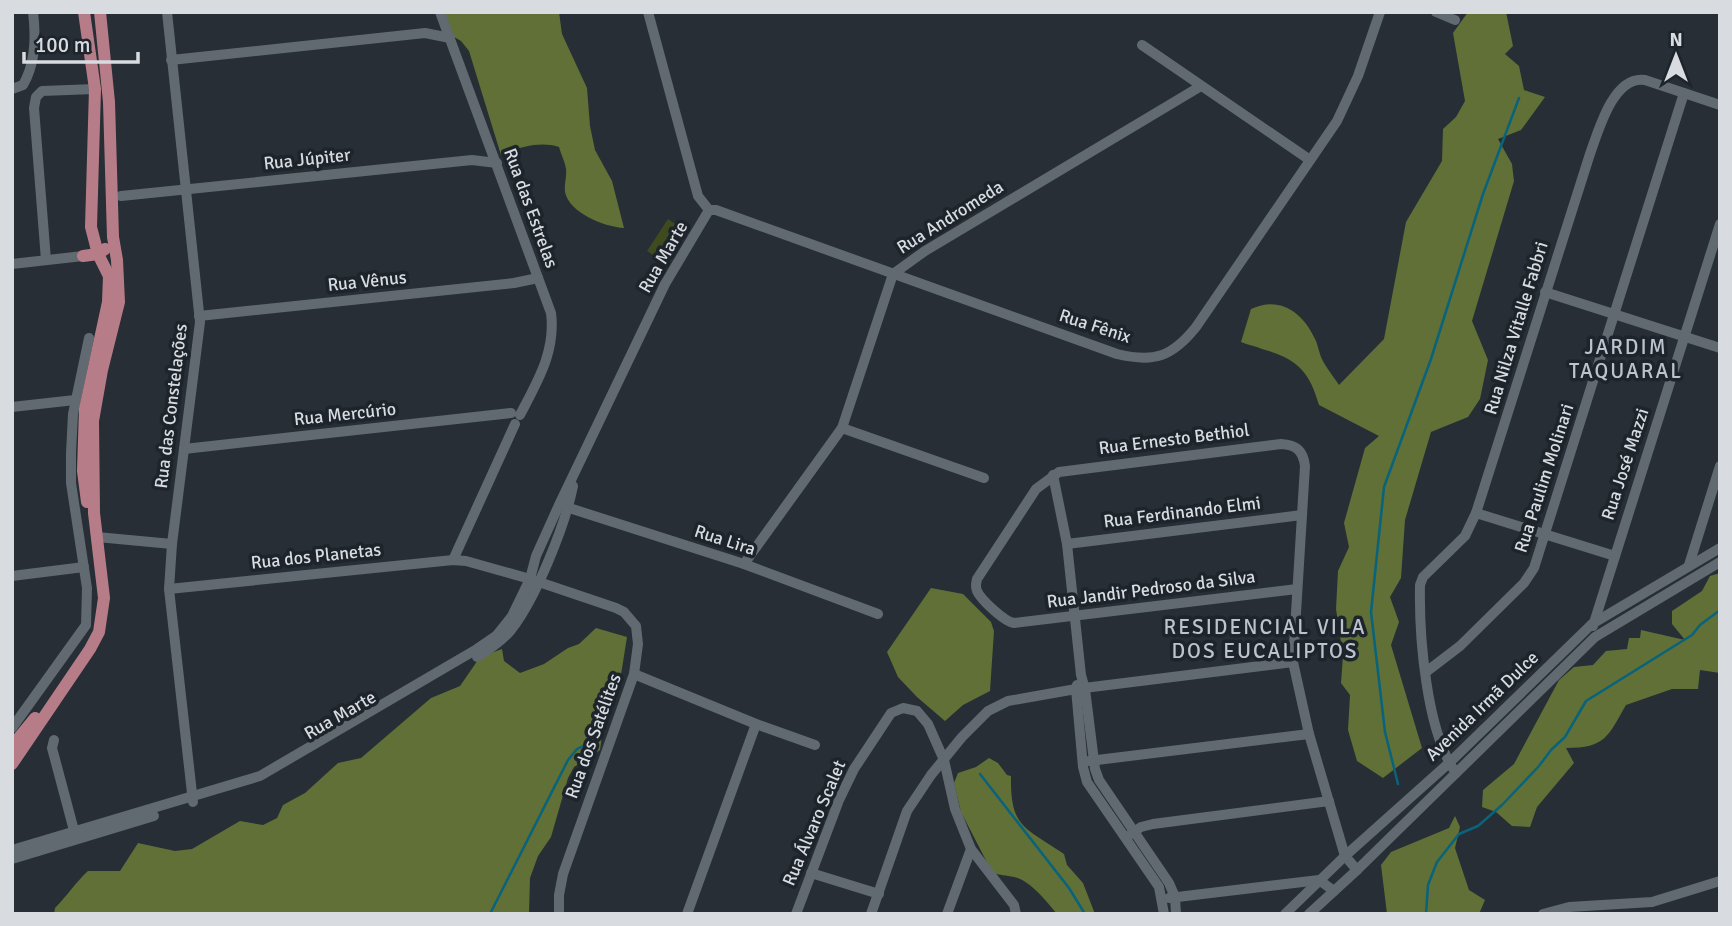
<svg xmlns="http://www.w3.org/2000/svg" width="1732" height="926" font-family="Signika,sans-serif">
<rect width="100%" height="100%" fill="#272e35"/>
<!-- green -->
<path fill="#3f4b1f" d="M668,219l19,13 -22,31 -18,-12z"/>
<!-- forest -->
<g fill="#607036">
<path d="M442,12h117l3,22 25,54 3,38 5,24 17,31 12,47c-19,-1 -55,-15 -59,-36 -1,-8 2,-16 1,-23 -1,-7 -5,-15 -7,-22 -19,-6 -40,0 -58,8l-32,-104 -8,-10 -12,-7z"/>
<path d="M1468,12h38l7,34 -8,8 14,12 5,24 21,7 -24,33 -23,9 14,25 2,17 -42,140 16,39 -8,39 -12,18 -37,15 -26,88 -4,58 -11,19 9,25 -8,23 31,103 -39,30 -26,-17 -9,-31 2,-35 -9,-12 2,-27 -7,-47 2,-38 11,-24 -5,-24 21,-75 14,-12 -60,-31c-10,-34 -21,-46 -57,-56 -7,-3 -14,-4 -21,-7l10,-33c29,-14 53,4 65,32 2,5 3,11 5,16 4,9 12,19 18,28l45,-46 22,-117 36,-61 1,-32 13,-12 9,-16 -12,-68z"/>
<path d="M1720,573v100l-20,-3 -2,19h-26l-46,16c-18,31 -20,43 -60,43l8,15 -37,44 -7,20 -18,-1 -16,-14 -14,-5 1,-17 31,-26 45,-84 15,-13 19,-2 13,-14 21,-2 2,-11h11l1,-8 44,10 -13,-16v-13l30,-20 8,-15z"/>
<path d="M931,588l32,6 28,28 3,9 -4,60 -27,14 -18,16 -28,-24 -19,-20 -11,-25z"/>
<path d="M596,628l31,9 -7,44 -18,54 -2,15 -26,17 -6,11 -17,59 -13,19 -8,22 -1,36h-475l1,-6c12,-12 20,-25 33,-37h32l18,-28 37,8 17,-2 48,-28 23,4 14,-7 6,-13 22,-12 33,-30 23,-5 70,-60 29,-12 20,-29 22,-8 2,12 16,12 24,-9 24,-16 11,-4z"/>
<path d="M989,758l9,5 9,12 4,1c-1,52 14,51 53,78l3,11 16,18 12,31h-38c-10,-12 -27,-34 -43,-37 -8,-2 -14,-1 -22,-5l-31,-60 -7,-29 4,-10 18,-6z"/>
<path d="M1455,816l5,11 -5,21 14,42 16,10 -6,14h-92l-6,-49 10,-13 58,-24z"/>
</g>
<g fill="none" stroke-linecap="round" stroke-linejoin="round">
<!-- stream -->
<g stroke="#09637c" stroke-width="2.5">
<path d="M980,774l89,114 16,26"/>
<path d="M1398,784l-13,-52 -14,-120 13,-125 47,-128 52,-165 36,-96"/>
<path d="M490,914l78,-154 9,-11 16,-8"/>
<path d="M1426,914l2,-29 9,-23 22,-28 19,-8 24,-21 37,-39 12,-16 14,-13 21,-36 106,-66 8,-10 20,-15"/>
</g>
<!-- minor -->
<g stroke="#616971" stroke-width="10">
<path d="M167,12l33,310 -28,222 -3,45 24,213"/>
<path d="M440,12l111,301c5,39 -14,69 -31,102"/>
<path d="M648,12l50,184 11,14"/>
<path d="M1436,12l19,8"/>
<path d="M1142,45l168,115"/>
<path d="M171,60l254,-27 25,5"/>
<path d="M12,89l11,-4c13,-22 13,-49 10,-73"/>
<path d="M121,196l351,-36 25,3"/>
<path d="M709,210h7l401,144c37,9 55,3 79,-27l141,-206 21,-45 22,-64"/>
<path d="M46,260l-12,-152 2,-11 6,-6 53,-2"/>
<path d="M12,264l71,-8"/>
<path d="M1545,292l175,56"/>
<path d="M199,316l315,-33 24,-5"/>
<path d="M12,407l63,-7"/>
<path d="M842,428l142,50"/>
<path d="M184,449l327,-36"/>
<path d="M1053,475l14,69 14,131 4,14 10,80 4,11 70,103 6,14 1,17"/>
<path d="M563,506l181,58 134,50"/>
<path d="M1476,513l139,43"/>
<path d="M97,537l75,7"/>
<path d="M1067,544l235,-29"/>
<path d="M453,560l62,-136"/>
<path d="M744,564l98,-136 51,-154 32,-23 276,-165"/>
<path d="M1689,565l31,-99"/>
<path d="M12,576l72,-9"/>
<path d="M169,589l284,-29 13,1 64,18 86,29 8,4 12,14 2,18 -4,30 -71,200 -4,21v19"/>
<path d="M1297,589l-283,34c-9,-1 -33,-23 -37,-32 -2,-5 -1,-7 0,-12l59,-90 23,-17 222,-28c15,1 22,6 24,22l-12,196 16,72 36,122 12,14"/>
<path d="M1593,626l127,-402"/>
<path d="M477,657c13,-8 25,-16 34,-27 25,-32 54,-104 62,-144"/>
<path d="M1426,672l34,-26 64,-63 10,-15 150,-475"/>
<path d="M634,674l122,50 59,21"/>
<path d="M1077,685l-1,4 7,78 4,15 72,105 5,27"/>
<path d="M12,728l74,-103 1,-37 -16,-105v-30l2,-39 16,-76"/>
<path d="M54,740l-2,8 24,90"/>
<path d="M1089,761l220,-27"/>
<path d="M1456,773c-30,-41 -37,-138 -36,-188l3,-8 42,-41 11,-23 113,-356c9,-25 24,-82 56,-77l75,25"/>
<path d="M1131,834l10,-7 12,-3 176,-23"/>
<path d="M12,850l248,-74 217,-127 19,-13 16,-20 18,-37 6,-23 23,-51 106,-221 44,-74"/>
<path d="M12,859l142,-43"/>
<path d="M811,873l68,21"/>
<path d="M1169,898l150,-18 15,11"/>
<path d="M687,914l69,-190"/>
<path d="M796,914l43,-114 15,-31 37,-56 12,-5 14,3 11,13 16,36 11,49 16,40 43,56 2,9"/>
<path d="M871,914l36,-103 24,-36 31,-38 26,-26 20,-10 68,-12 217,-27"/>
<path d="M947,914l24,-65"/>
<path d="M1285,914l60,-58 104,-93 143,-139 128,-76"/>
<path d="M1309,914l48,-44 238,-233 125,-75"/>
<path d="M1543,914l26,-7 83,-5 68,-21"/>
</g>
<!-- major -->
<g stroke="#b67d88" stroke-width="12">
<path d="M84,12l11,77 -4,138 7,27 11,22 -1,26 -23,107 -2,62 4,31"/>
<path d="M83,256l15,-2 7,-5"/>
<path d="M12,746l23,-28"/>
<path d="M12,764l78,-115 9,-17 5,-34 -10,-85 -1,-92 9,-51 17,-68 -2,-42 -4,-23 -4,-135 -9,-90"/>
</g>
</g>
<g text-anchor="middle" stroke-width="7" stroke-linejoin="round" paint-order="stroke">
<!-- street labels -->
<g font-size="18" fill="#d8dce1" stroke="#1d242b">
<text transform="translate(307 159) rotate(-6)" y="6">Rua Júpiter</text>
<text transform="translate(531 208) rotate(70)" y="6">Rua das Estrelas</text>
<text transform="translate(950 217) rotate(-32)" y="6">Rua Andromeda</text>
<text transform="translate(663 257) rotate(-60)" y="6">Rua Marte</text>
<text transform="translate(367 281) rotate(-6)" y="6">Rua Vênus</text>
<text transform="translate(1095 326) rotate(18)" y="6">Rua Fênix</text>
<text transform="translate(1516 328) rotate(-73)" y="6">Rua Nilza Vitalle Fabbri</text>
<text transform="translate(171 406) rotate(-83)" y="6">Rua das Constelações</text>
<text transform="translate(345 414) rotate(-6)" y="6">Rua Mercúrio</text>
<text transform="translate(1174 439) rotate(-7)" y="6">Rua Ernesto Bethiol</text>
<text transform="translate(1625 464) rotate(-72)" y="6">Rua José Mazzi</text>
<text transform="translate(1544 478) rotate(-72)" y="6">Rua Paulim Molinari</text>
<text transform="translate(1182 512) rotate(-7)" y="6">Rua Ferdinando Elmi</text>
<text transform="translate(725 540) rotate(18)" y="6">Rua Lira</text>
<text transform="translate(316 556) rotate(-6)" y="6">Rua dos Planetas</text>
<text transform="translate(1151 589) rotate(-7)" y="6">Rua Jandir Pedroso da Silva</text>
<text transform="translate(1482 706) rotate(-44)" y="6">Avenida Irmã Dulce</text>
<text transform="translate(340 715) rotate(-30)" y="6">Rua Marte</text>
<text transform="translate(593 736) rotate(-70)" y="6">Rua dos Satélites</text>
<text transform="translate(814 823) rotate(-67)" y="6">Rua Álvaro Scalet</text>
</g>
<!-- quarter labels -->
<g font-size="21" letter-spacing="2" fill="#bbc4cd" stroke="#1d242b">
<text x="1626" y="354">JARDIM<tspan x="1626" dy="24">TAQUARAL</tspan></text>
<text x="1265" y="634">RESIDENCIAL VILA<tspan x="1265" dy="24">DOS EUCALIPTOS</tspan></text>
</g>
</g>
<!-- border -->
<rect width="1732" height="926" fill="none" stroke="#d8dce1" stroke-width="28"/>
<!-- north arrow -->
<g transform="translate(1676 56)" stroke="#1d242b" stroke-width="5" paint-order="stroke">
<path d="M0-5L12 26L0 18L-12 26Z" fill="#d8dce1"/>
<text y="-10" font-size="19" font-weight="bold" text-anchor="middle" fill="#d8dce1">N</text>
</g>
<!-- scale -->
<path d="M24 52v10h114v-10" fill="none" stroke="#d8dce1" stroke-width="3.5"/>
<text x="35" y="52" font-size="21" fill="#d8dce1" stroke="#1d242b" stroke-width="5" paint-order="stroke">100 m</text>
</svg>
